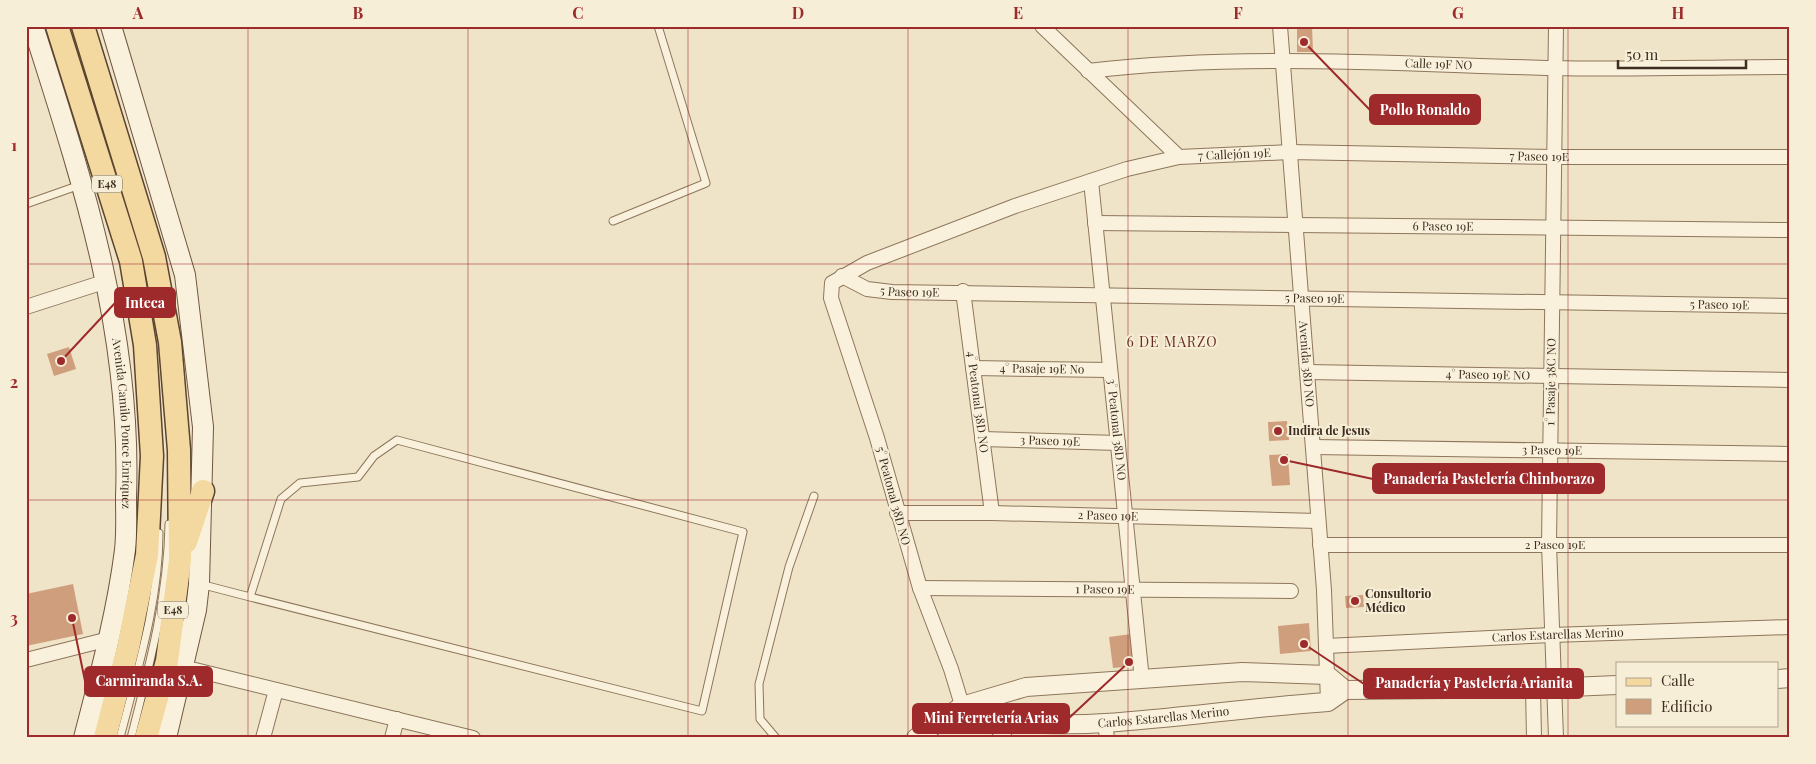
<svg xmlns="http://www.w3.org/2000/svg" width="1816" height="764" font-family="'Playfair Display',serif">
<rect width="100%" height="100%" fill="#f0e4c8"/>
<!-- building -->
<g fill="#cf9f7d">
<path d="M1297,26h15l1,26h-16z"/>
<path d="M69,347l7,22 -22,7 -7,-22z"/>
<path d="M1287,421l2,19 -20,1 -1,-19z"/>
<path d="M1288,454l2,31 -18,1 -3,-31z"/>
<path d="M73,584l10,50 -57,12v-52z"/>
<path d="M1363,595l1,12 -18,1 -1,-12z"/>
<path d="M1309,623l2,28 -31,3 -2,-28z"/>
<path d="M1131,634l3,32 -21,2 -4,-31z"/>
</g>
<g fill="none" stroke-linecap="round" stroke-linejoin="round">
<!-- service casing -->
<g stroke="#8d765c" stroke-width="9">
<g id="service">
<path d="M26,204l54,-19"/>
<path d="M613,221l93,-38 -48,-157"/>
<path d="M200,584l50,13 452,114 41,-179 -346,-92 -23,16 -16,21 -58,6 -19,16 -31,98"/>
<path d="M120,738c17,-67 39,-136 39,-205"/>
<path d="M131,738c18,-71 37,-141 38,-214"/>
<path d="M776,738l-16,-19 -1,-35 30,-117 25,-71"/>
</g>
</g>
<!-- minor casing -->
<g stroke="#8d765c" stroke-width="16">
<g id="minor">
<path d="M1042,26l137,131"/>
<path id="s1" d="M1280,26l44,564 4,112"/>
<path d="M1556,26l-7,518 7,194"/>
<path id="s2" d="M1088,71c154,-18 309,-7 464,-3 79,2 159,-1 238,-1"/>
<path id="s3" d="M1091,181l51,499"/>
<path id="s4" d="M1095,223l695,7"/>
<path id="s5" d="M842,276l25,13 25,3 898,14"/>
<path id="s6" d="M963,291l29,222"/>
<path d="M26,307l81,-26"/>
<path id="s7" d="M973,368l137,2"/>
<path id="s8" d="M1307,372l483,8"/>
<path id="s9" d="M982,439l136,4"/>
<path id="s10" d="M1313,447l477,7"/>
<path id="s11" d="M897,513h95l326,8"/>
<path id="s12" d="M1320,545h470"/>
<path id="s13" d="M920,588l371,3"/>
<path id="s14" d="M1326,646l226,-11 238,-8"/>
<path d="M26,660l83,-21"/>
<path d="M183,667l290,71"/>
<path d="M1533,688l1,50"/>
<path d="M982,700l9,20 14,18"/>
<path id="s15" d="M965,715l-14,-46 -31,-81 -43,-150 -46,-140 1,-15 35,-20 148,-57 112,-37 52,-12 111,-5 264,5h236"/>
<path d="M1105,723l2,15"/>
<path d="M263,738l13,-48"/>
<path d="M392,738l5,-19"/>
</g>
</g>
<!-- tertiary casing -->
<g stroke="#8d765c" stroke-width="20">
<g id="tertiary">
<path d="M1777,679l13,-1"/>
<path id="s16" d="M946,718c53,3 105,9 159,5 74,-5 148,-16 223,-21l17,-12 202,-2 70,-3"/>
<path d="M916,738l46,-32 64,-19 216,-15 85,3 18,15"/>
</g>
</g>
<!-- secondary casing -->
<g stroke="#6f573f" stroke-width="22">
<g id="secondary">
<path id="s17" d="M33,26c50,157 99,304 93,471 0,17 1,35 -1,53 -8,63 -25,126 -41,188"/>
<path d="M111,26l74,249 18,152 -4,157 -3,26 -30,128"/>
</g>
</g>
<!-- primary casing -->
<g stroke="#5b4430" stroke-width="25">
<g id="primary">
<path d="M57,26l74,235 14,84 7,111 -5,99 -19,93 -23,90"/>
<path d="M83,26l71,231 16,85 9,108 1,110 -13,101 -21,77"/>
<path d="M186,542l17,-51"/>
</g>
</g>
<!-- service -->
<use href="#service" stroke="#faf1dc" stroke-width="7"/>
<!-- minor -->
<use href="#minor" stroke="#faf1dc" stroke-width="14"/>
<!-- tertiary -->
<use href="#tertiary" stroke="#faf1dc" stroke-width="18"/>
<!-- secondary -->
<use href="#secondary" stroke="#faf1dc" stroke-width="20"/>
<!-- primary -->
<use href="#primary" stroke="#f3d9a0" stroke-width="22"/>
</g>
<!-- grid -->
<path fill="none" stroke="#9e2a2b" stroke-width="1" stroke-opacity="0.55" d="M248,26v712M468,26v712M688,26v712M908,26v712M1128,26v712M1348,26v712M1568,26v712M26,264h1764M26,500h1764"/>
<!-- markers -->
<g fill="#9e2a2b" stroke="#f7eed8" stroke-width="2">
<circle cx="1278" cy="431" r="5"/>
<circle cx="1355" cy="601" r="5"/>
</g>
<g text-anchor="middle" stroke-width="4" stroke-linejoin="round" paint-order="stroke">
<!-- shield labels -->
<g fill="#f7eed8" stroke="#756857" stroke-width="1">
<rect x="92" y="175.5" width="30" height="17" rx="4"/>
<rect x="158" y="601.5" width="30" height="17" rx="4"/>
</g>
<g font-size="11" font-weight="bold" fill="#3d2e20">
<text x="107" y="188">E48</text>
<text x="173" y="614">E48</text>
</g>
<!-- street labels -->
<g font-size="12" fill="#3d2e20" stroke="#f7eed8">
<text dy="4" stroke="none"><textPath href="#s2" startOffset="351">Calle 19F NO</textPath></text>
<text dy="4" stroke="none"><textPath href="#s15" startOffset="879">7 Callejón 19E</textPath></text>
<text dy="4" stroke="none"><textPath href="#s15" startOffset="1184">7 Paseo 19E</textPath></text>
<text dy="4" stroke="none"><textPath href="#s4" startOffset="348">6 Paseo 19E</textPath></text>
<text dy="4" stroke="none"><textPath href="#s5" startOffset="71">5 Paseo 19E</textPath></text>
<text dy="4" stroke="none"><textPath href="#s5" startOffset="476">5 Paseo 19E</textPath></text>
<text dy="4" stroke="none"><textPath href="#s5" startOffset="881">5 Paseo 19E</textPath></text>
<text dy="4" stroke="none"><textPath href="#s1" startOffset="339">Avenida 38D NO</textPath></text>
<text dy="4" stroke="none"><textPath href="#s7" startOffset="69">4° Pasaje 19E No</textPath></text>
<text dy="4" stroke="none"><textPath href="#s8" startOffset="181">4° Paseo 19E NO</textPath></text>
<text transform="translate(1551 382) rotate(-89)" y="4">1° Pasaje 38C NO</text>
<text dy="4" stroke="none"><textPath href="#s6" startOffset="112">4° Peatonal 38D NO</textPath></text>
<text dy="4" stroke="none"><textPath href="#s17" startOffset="409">Avenida Camilo Ponce Enríquez</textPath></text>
<text dy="4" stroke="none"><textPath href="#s3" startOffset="250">3° Peatonal 38D NO</textPath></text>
<text dy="4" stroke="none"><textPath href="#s9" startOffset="68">3 Paseo 19E</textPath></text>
<text dy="4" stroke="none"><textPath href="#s10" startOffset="239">3 Paseo 19E</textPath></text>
<text transform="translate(893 496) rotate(75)" y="4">5° Peatonal 38D NO</text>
<text dy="4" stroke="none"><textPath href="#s11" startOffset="211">2 Paseo 19E</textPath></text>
<text dy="4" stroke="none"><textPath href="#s12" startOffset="235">2 Paseo 19E</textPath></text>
<text dy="4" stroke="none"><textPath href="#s13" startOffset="185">1 Paseo 19E</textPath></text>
<text dy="4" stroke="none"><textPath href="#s14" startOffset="232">Carlos Estarellas Merino</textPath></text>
<text dy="4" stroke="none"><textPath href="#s16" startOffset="218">Carlos Estarellas Merino</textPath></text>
</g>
<!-- poi labels -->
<g font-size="12" font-weight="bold" fill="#3d2e20" stroke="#f7eed8" text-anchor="start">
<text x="1288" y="435">Indira de Jesus</text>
<text x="1365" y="598">Consultorio<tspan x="1365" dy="14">Médico</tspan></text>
</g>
<!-- neighbourhood labels -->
<g font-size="14" letter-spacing="1" fill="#6b2e1e" stroke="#f7eed8">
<text x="1172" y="347">6 DE MARZO</text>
</g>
</g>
<!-- callouts -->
<path fill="none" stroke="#9e2a2b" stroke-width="2" d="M1304 42L1370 110M61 361L115 303M1284 460L1373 479M72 618L85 681M1304 644L1364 684M1129 662L1069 718"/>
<g fill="#9e2a2b" stroke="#f7eed8" stroke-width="2">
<circle cx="1304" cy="42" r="5"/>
<circle cx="61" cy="361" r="5"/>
<circle cx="1284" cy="460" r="5"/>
<circle cx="72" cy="618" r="5"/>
<circle cx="1304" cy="644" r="5"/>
<circle cx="1129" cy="662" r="5"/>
</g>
<g fill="#9e2a2b" stroke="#9e2a2b" stroke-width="2">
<rect x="1370" y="95" width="110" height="29" rx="5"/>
<rect x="115" y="288" width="60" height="29" rx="5"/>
<rect x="1373" y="464" width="231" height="29" rx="5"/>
<rect x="85" y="667" width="127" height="29" rx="5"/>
<rect x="1364" y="669" width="219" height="29" rx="5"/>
<rect x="913" y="704" width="156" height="29" rx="5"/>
</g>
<g font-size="14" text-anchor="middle" font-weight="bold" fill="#fff">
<text x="1425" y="115">Pollo Ronaldo</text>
<text x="145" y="308">Inteca</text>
<text x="1489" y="484">Panadería Pastelería Chinborazo</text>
<text x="149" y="686">Carmiranda S.A.</text>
<text x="1474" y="688">Panadería y Pastelería Arianita</text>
<text x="991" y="723">Mini Ferretería Arias</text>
</g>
<!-- border -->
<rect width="1816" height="764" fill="none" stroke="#f7eed8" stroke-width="55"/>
<!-- legend -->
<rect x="1616" y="662" width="162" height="65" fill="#f7eed8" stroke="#ada18e"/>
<rect x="1626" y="678" width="25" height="8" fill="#f3d9a0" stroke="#ada18e"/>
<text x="1661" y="686" font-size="15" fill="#3d2e20">Calle</text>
<rect x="1626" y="699" width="25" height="15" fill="#cf9f7d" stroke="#ada18e"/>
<text x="1661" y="712" font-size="15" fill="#3d2e20">Edificio</text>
<!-- scale -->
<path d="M1618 60v8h128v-8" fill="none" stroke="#3d2e20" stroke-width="2.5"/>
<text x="1626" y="60" font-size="15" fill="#3d2e20" stroke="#f7eed8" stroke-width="4" paint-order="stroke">50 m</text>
<rect x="28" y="28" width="1760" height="708" fill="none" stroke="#9e2a2b" stroke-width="2"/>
<g font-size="16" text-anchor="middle" font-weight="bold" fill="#9e2a2b">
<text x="138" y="19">A</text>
<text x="358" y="19">B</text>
<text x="578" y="19">C</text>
<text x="798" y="19">D</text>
<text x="1018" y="19">E</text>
<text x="1238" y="19">F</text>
<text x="1458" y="19">G</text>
<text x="1678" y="19">H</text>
<text x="14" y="151">1</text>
<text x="14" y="388">2</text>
<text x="14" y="624">3</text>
</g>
</svg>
